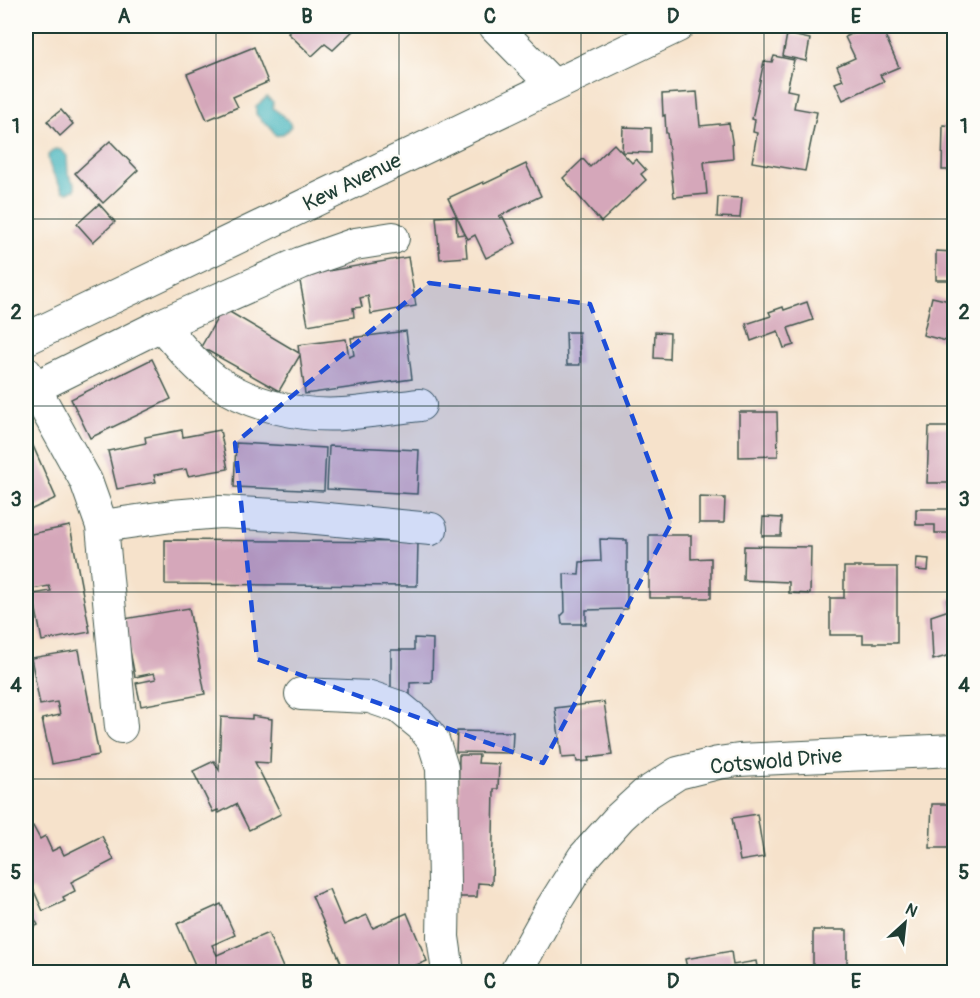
<svg xmlns="http://www.w3.org/2000/svg" width="980" height="998" font-family="Pangolin,sans-serif">
<rect width="100%" height="100%" fill="#fdfcf7"/>
<filter id="ink" filterUnits="userSpaceOnUse"><feTurbulence type="fractalNoise" baseFrequency=".0167" numOctaves="2"/><feDisplacementMap in="SourceGraphic" scale="12" xChannelSelector="R" yChannelSelector="G"/><feConvolveMatrix kernelMatrix="1 2 1 2 8 2 1 2 1" color-interpolation-filters="sRGB"/></filter>
<filter id="wash" filterUnits="userSpaceOnUse"><feTurbulence type="fractalNoise" baseFrequency=".008" numOctaves="4" result="noise"/><feDisplacementMap in="SourceGraphic" scale="24" xChannelSelector="R" yChannelSelector="G"/><feGaussianBlur stdDeviation="1.35" result="paint"/><feColorMatrix in="noise" values="0 0 0 0 0 0 0 0 0 0 0 0 0 0 0 0 0 1.4 0 .05"/><feComposite in="paint" operator="in"/></filter>
<g filter="url(#wash)">
<rect width="100%" height="100%" fill="#f6e2cb"/>
<!-- water -->
<g fill="#43b3bb" stroke="#317878" stroke-width="1.5">
<path d="M267,97l6,5v6l16,13 2,5c-4,5 -9,11 -16,9l-5,-9 -6,-3 -8,-9v-8z"/>
<path d="M55,149l6,1 6,6 1,18 7,11v5l-8,2 -4,-1c-6,-12 -15,-22 -15,-36z"/>
</g>
<g id="blocks">
<!-- building -->
<g fill="#d5a7ba">
<path d="M298,26h60l-25,24 -8,-6 -13,12 -24,-23z"/>
<path d="M871,26h10l18,41 -19,8 4,6 -41,19 -8,-17 8,-3 -6,-14 18,-8 -10,-21z"/>
<path d="M787,34l23,5 -4,22 -23,-5z"/>
<path d="M254,47l14,35 -35,15 5,10 -31,13 -20,-46z"/>
<path d="M774,56l20,4 -7,30 10,2 -3,16 23,4 -12,59 -53,-9 5,-29 -4,-1 2,-12 -3,-1 12,-58 8,1z"/>
<path d="M697,92l3,34 29,-3 3,18 1,18 -29,3 3,32 -33,3 -7,-64h-1l-1,-18 -2,1 -1,-22z"/>
<path d="M61,110l12,14 -13,12 -13,-15z"/>
<path d="M943,125l11,1v44h-12z"/>
<path d="M623,127l28,1v25l-29,-1z"/>
<path d="M110,141l28,29 -35,33 -28,-30z"/>
<path d="M614,144l18,19 4,-4 10,11 -5,4 5,6 -45,42 -38,-44 20,-19 7,8z"/>
<path d="M526,164l15,32 -42,20 1,2 3,-1 13,26 -30,15 -11,-23 -7,4 -3,-5 2,23 -27,2 -4,-42 20,-1 1,19 8,-1 -17,-36 35,-16 1,2z"/>
<path d="M718,197l24,1 -2,20 -23,-1z"/>
<path d="M99,204l16,18 -22,20 -16,-18z"/>
<path d="M936,251l18,1v28h-18z"/>
<path d="M408,257l8,49 -45,8 -3,-18 -8,2 2,9 -9,1 1,9 -46,8 -9,-49z"/>
<path d="M932,297l22,5v41l-31,-8z"/>
<path d="M807,302l6,18 -25,8 6,17 -10,3 -6,-17 -27,10 -5,-17 25,-8 -2,-4 14,-5 1,3z"/>
<path d="M223,308l76,45 -1,-8 48,-6 3,18 5,-2 -3,-17 55,-7 6,48 -107,15 -5,-39 -21,36 -78,-44z"/>
<path d="M566,332h13l1,33h-13z"/>
<path d="M655,332l15,1 -1,26 -15,-1z"/>
<path d="M152,359l19,40 -81,39 -19,-39z"/>
<path d="M739,412h38l1,44 -39,1z"/>
<path d="M929,427h25v56h-27z"/>
<path d="M26,430l30,68 -30,14z"/>
<path d="M182,430l1,7 37,-7 8,39 -40,7 -2,-7 -32,6 2,7 -39,7 -9,-38 38,-8 -1,-6z"/>
<path d="M236,443l90,5 -2,43 -90,-4z"/>
<path d="M329,446l90,4 -2,44 -90,-5z"/>
<path d="M699,497l26,1 -1,25h-25z"/>
<path d="M916,509h38v16h-3v8h-16v-8h-19z"/>
<path d="M763,517l19,1 -1,18h-19z"/>
<path d="M70,526l20,106 -48,9 -9,-47 18,-3 -2,-5 -17,3 -6,-34v-20z"/>
<path d="M649,535h42v24l20,-1v40h-62z"/>
<path d="M600,539l27,1v69l-41,1v14h-24l-1,-8 4,-4 -1,-38 15,1 1,-13 21,-1z"/>
<path d="M165,540l253,2 -1,44 -252,-2z"/>
<path d="M744,546l67,1 -1,47 -21,-1v-11l-46,-2z"/>
<path d="M952,548h2v16h-1z"/>
<path d="M917,558l12,1 -1,12 -12,-1z"/>
<path d="M844,567h53v76h-34v-8h-33v-37h14z"/>
<path d="M954,597v57l-21,6 -2,-44 18,-6 -2,-10z"/>
<path d="M189,608l16,86 -64,12 -5,-23 20,-4 -2,-6 -19,4 -11,-58z"/>
<path d="M414,638l19,1 -1,43 -22,1v14l-19,1v-48h23z"/>
<path d="M79,650l20,105 -47,9 -10,-45 18,-4 -3,-13 -17,3 -9,-47z"/>
<path d="M604,702l8,53 -24,3 1,3 -12,1 -1,-5 -14,1 -7,-50z"/>
<path d="M252,716l20,3 -2,44 -15,-1 26,52 -32,16 -13,-26 -17,9 -1,-3 -5,2 -20,-41 21,-10 5,9 2,-53 31,2z"/>
<path d="M457,731l56,1 -1,21 -56,-1z"/>
<path d="M459,755h20l-1,8 21,1 -1,25h-4l-2,95 -14,-1 -1,14h-20z"/>
<path d="M932,804h22v44h-24z"/>
<path d="M757,814l7,43 -24,4 -8,-43z"/>
<path d="M33,826l7,13 5,-3 7,15 8,-4 4,8 38,-19 12,24 -43,22 4,9 -12,6 2,4 -22,10 -10,-22 -7,4v-63z"/>
<path d="M329,889l15,36 23,-10 6,13 34,-15 20,48 -18,7 1,2 -6,2h-59l-33,-76z"/>
<path d="M26,896l6,13 -2,1 8,15 -12,6z"/>
<path d="M221,904l14,31 -23,10 5,10 51,-22 16,37 -6,2h-77l-3,-5h-2l-19,-43z"/>
<rect x="813" y="930" width="34" height="42"/>
<path d="M731,951l2,14 23,-4 2,11h-70l-3,-13z"/>
<path d="M884,967l1,5h-17v-4z"/>
</g>
</g>
</g>
<g filter="url(#ink)">
<use href="#blocks" fill-opacity="0" stroke="#3f564b" stroke-width="1.5"/>
<g fill="none" stroke-linecap="round" stroke-linejoin="round">
<!-- minor casing -->
<g stroke="#3f564b" stroke-width="34">
<g id="minor">
<path d="M495,26l58,59"/>
<path d="M161,325c17,19 34,41 55,56 35,24 84,36 127,33 25,-2 51,-6 77,-9"/>
<path d="M26,339l652,-313"/>
<path d="M26,373l60,108 16,45 19,201"/>
<path d="M26,392l135,-67 140,-62 54,-19 38,-6"/>
<path d="M102,526l70,-10 48,-4 76,4 135,13"/>
<path d="M301,694l69,3 29,10 22,18 12,15 9,28 2,116 -1,53 5,35"/>
<path d="M516,972l35,-63 32,-51 37,-41 24,-22 34,-22 40,-10 21,-3 215,-10"/>
</g>
</g>
<!-- minor -->
<use href="#minor" stroke="#fff" stroke-width="32"/>
</g>
</g>
<!-- marked area -->
<path fill="#1d4ed8" fill-opacity="0.2" stroke="#1d4ed8" stroke-width="4.5" stroke-dasharray="12 8" stroke-linejoin="round" d="M429,283l161,21 82,218 -129,241 -286,-104 -22,-216z"/>
<!-- grid -->
<path fill="none" stroke="#1f3d34" stroke-width="1.5" stroke-opacity="0.55" d="M216,26v946M399,26v946M581,26v946M764,26v946M26,219h928M26,406h928M26,592h928M26,779h928"/>
<g text-anchor="middle" stroke-width="5" stroke-linejoin="round" paint-order="stroke">
<!-- street labels -->
<g font-size="21" fill="#1f3d34" stroke="#fdfcf7">
<text transform="translate(352 182) rotate(-26)" y="7">Kew Avenue</text>
<text transform="translate(776 761) rotate(-5)" y="7">Cotswold Drive</text>
</g>
</g>
<!-- margin -->
<rect width="980" height="998" fill="none" stroke="#fdfcf7" stroke-width="66"/>
<!-- north arrow -->
<g transform="translate(905 923) rotate(27)" stroke="#fdfcf7" stroke-width="4.5" paint-order="stroke">
<path d="M0-4.5L10 22L0 15L-10 22Z" fill="#1f3d34"/>
<text y="-9" font-size="16" font-weight="bold" text-anchor="middle" fill="#1f3d34">N</text>
</g>
<rect x="33" y="33" width="914" height="932" fill="none" stroke="#1f3d34" stroke-width="2"/>
<g font-size="20" text-anchor="middle" font-weight="bold" fill="#1f3d34">
<text x="124" y="23">A</text>
<text x="307" y="23">B</text>
<text x="490" y="23">C</text>
<text x="673" y="23">D</text>
<text x="856" y="23">E</text>
<text x="16" y="133">1</text>
<text x="964" y="133">1</text>
<text x="16" y="319">2</text>
<text x="964" y="319">2</text>
<text x="16" y="506">3</text>
<text x="964" y="506">3</text>
<text x="16" y="692">4</text>
<text x="964" y="692">4</text>
<text x="16" y="879">5</text>
<text x="964" y="879">5</text>
<text x="124" y="988">A</text>
<text x="307" y="988">B</text>
<text x="490" y="988">C</text>
<text x="673" y="988">D</text>
<text x="856" y="988">E</text>
</g>
</svg>
